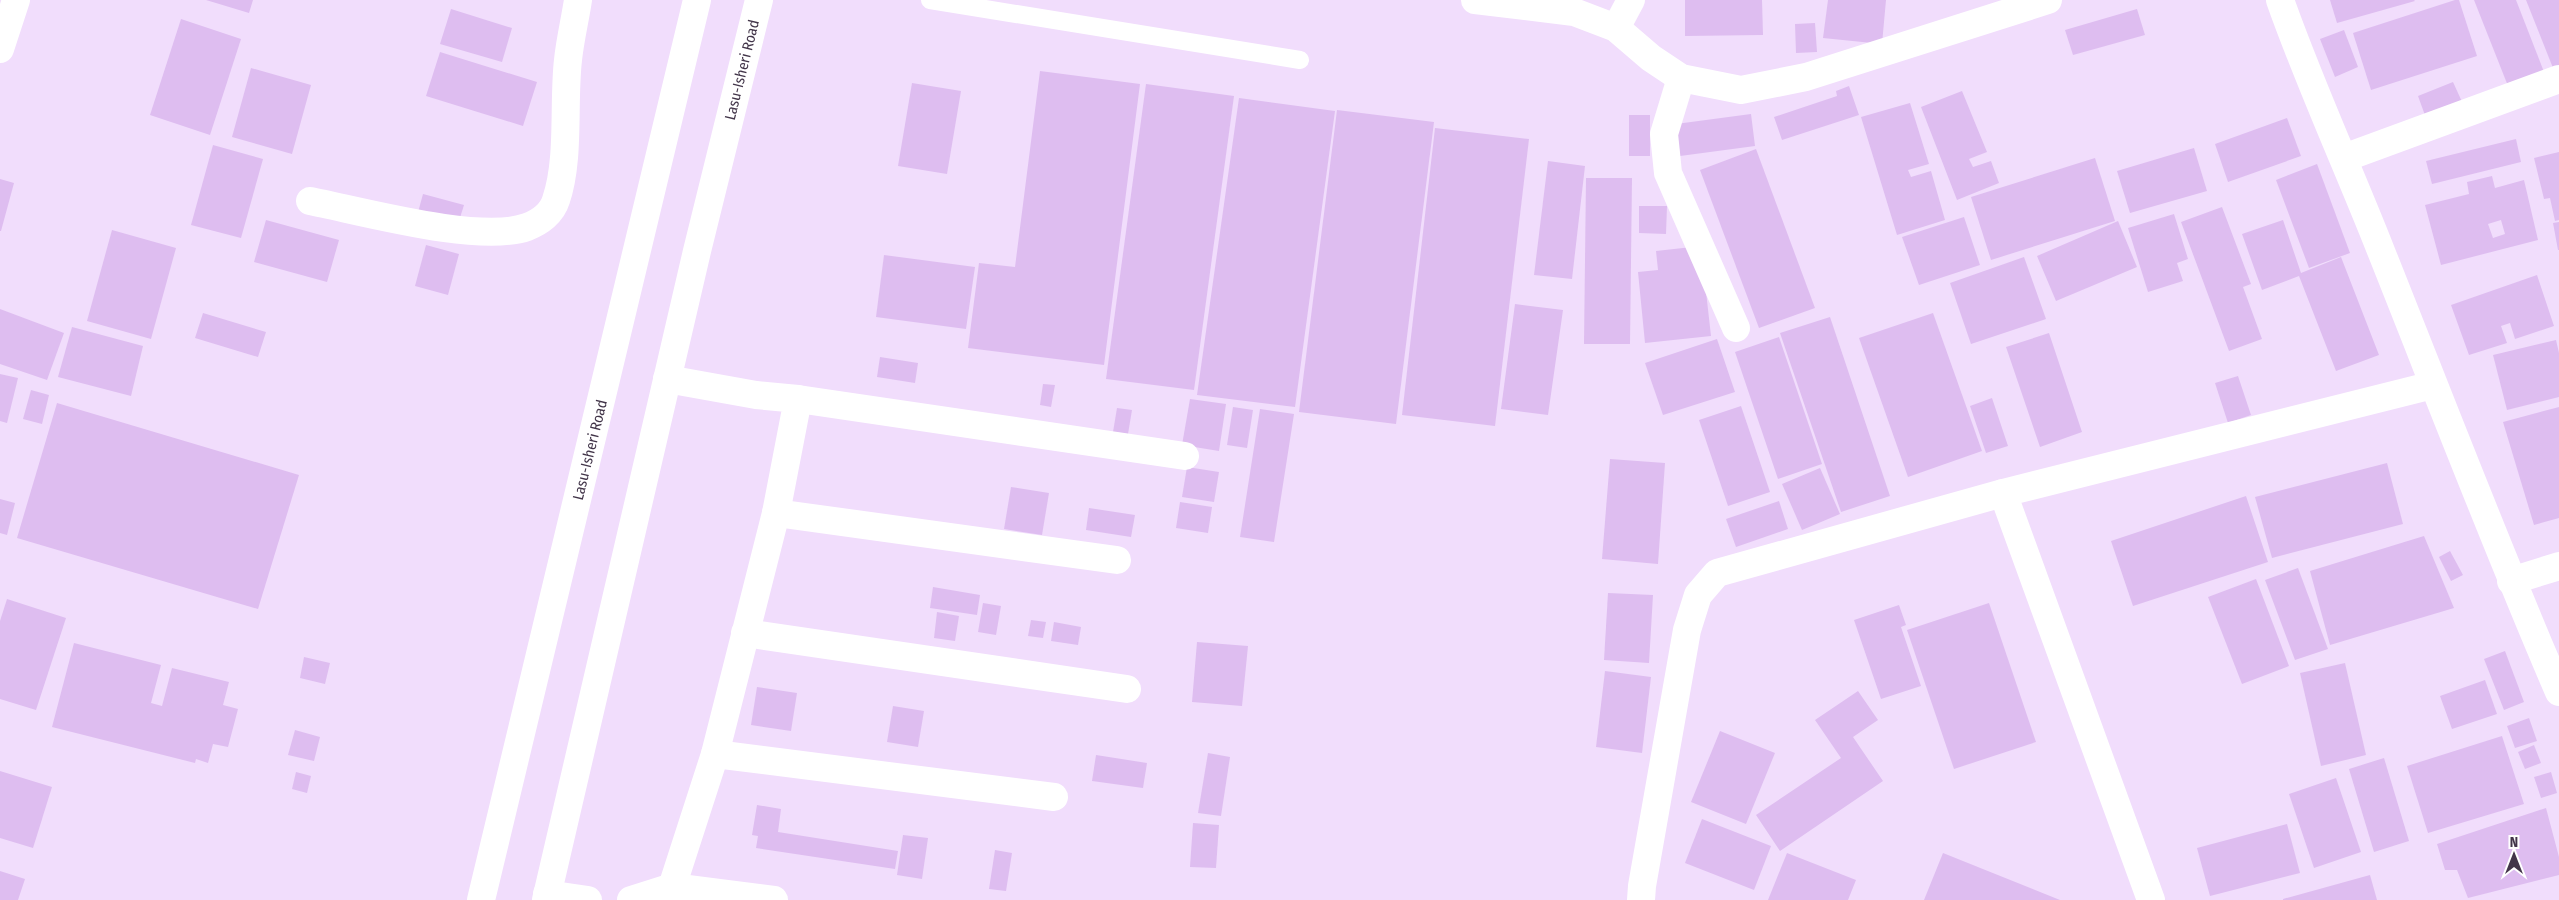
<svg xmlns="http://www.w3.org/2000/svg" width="2559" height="900" font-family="'Fira Sans Condensed',sans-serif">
<rect width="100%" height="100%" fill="#f1ddfc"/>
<!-- building -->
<g fill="#debdf0" fill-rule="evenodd">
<path d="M206,0h47l-4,13z"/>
<path d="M1685,0h77l1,35 -78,1z"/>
<path d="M1828,0h58l-4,44 -59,-6z"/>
<path d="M2330,0h84l1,1 -78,22z"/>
<path d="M2455,0h4l18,56 -106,34 -18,-57z"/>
<path d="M2474,0h42l28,72 -36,14z"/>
<path d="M2526,0h33v66l-6,2z"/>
<path d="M451,9l61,19 -10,34 -62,-18z"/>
<path d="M2137,9l8,26 -72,20 -8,-25z"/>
<path d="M181,19l60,20 -31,96 -60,-20z"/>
<path d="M1815,23l2,29 -21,1 -1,-29z"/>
<path d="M2344,30l14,37 -23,10 -15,-38z"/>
<path d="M440,52l97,30 -14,44 -97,-30z"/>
<path d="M251,68l60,17 -19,69 -60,-17z"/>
<path d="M1040,71l100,13 -36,281 -136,-17 11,-85 36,4z"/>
<path d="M2453,82l10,22 -37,14 -8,-22z"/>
<path d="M912,83l49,8 -14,83 -49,-8z"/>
<path d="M1146,84l88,12 -40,294 -88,-11z"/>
<path d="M1849,86l10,29 -77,25 -8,-23 63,-21 -1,-5z"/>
<path d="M1962,91l25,61 -18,7 4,8 18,-6 8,22 -42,17 -36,-93z"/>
<path d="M1239,98l96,13 -40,296 -98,-12z"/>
<path d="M1910,103l19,61 -21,6 3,7 20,-6 14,49 -48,15 -36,-118z"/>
<path d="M1337,110l97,12 -38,302 -97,-12z"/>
<path d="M1751,114l4,32 -75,10 -4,-32z"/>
<rect x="1629" y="115" width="21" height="41"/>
<path d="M2287,118l14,38 -73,26 -13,-38z"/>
<path d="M1435,128l94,11 -34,287 -93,-11z"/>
<path d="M2516,139l5,23 -89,22 -6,-23z"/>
<path d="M213,145l50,14 -22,79 -50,-13z"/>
<path d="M2194,148l13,43 -77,22 -13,-42z"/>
<path d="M1756,149l59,159 -56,20 -59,-158z"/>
<path d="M2559,152v68l-4,1 -5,-23 -6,1 -10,-41z"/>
<path d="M2095,158l20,63 -124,39 -20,-63z"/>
<path d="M1548,161l37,5 -13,113 -38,-4z"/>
<path d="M2317,164l33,89 -41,15 -33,-88z"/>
<path d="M2492,176l3,12 29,-8 14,60 -97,25 -16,-60 44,-11 -2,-12zM2501,220l4,14 -12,4 -5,-14z"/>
<path d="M1586,178h46l-2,166h-46z"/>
<path d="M0,179l14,4 -13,48h-1z"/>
<path d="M423,194l41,11 -7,22 -40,-11z"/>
<path d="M1639,206h28l-1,28 -27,-1z"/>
<path d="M2222,207l29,77 -8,3 19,52 -33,12 -48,-129z"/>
<path d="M2174,214l14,45 -11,4 6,18 -35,11 -20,-64z"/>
<path d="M1964,217l16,48 -61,20 -17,-48z"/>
<path d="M266,220l73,20 -12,42 -73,-20z"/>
<path d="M2283,220l18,53 40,-16 38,98 -43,16 -37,-95 -37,14 -20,-56z"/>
<path d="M2118,221l19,46 -81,34 -19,-45z"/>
<path d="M2559,222v28h-1l-5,-27z"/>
<path d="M112,230l64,18 -25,91 -64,-18z"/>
<path d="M426,245l33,9 -11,41 -33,-9z"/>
<path d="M1692,247l11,18 8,71 -66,7 -7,-71 20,-2 -2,-19z"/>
<path d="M884,255l91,12 -9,62 -90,-12z"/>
<path d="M2024,257l22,62 -75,25 -21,-61z"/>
<path d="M2537,275l17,51 -39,13 -5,-16 -9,3 6,17 -38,12 -18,-50z"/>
<path d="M1515,304l48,6 -15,105 -47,-6z"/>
<path d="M0,309l64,24 -17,47 -47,-16z"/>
<path d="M203,313l63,19 -8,25 -63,-19z"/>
<path d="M1933,313l49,138 -74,26 -49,-139z"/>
<path d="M1830,317l60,179 -49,16 -61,-179z"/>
<path d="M72,327l71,19 -12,50 -73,-19z"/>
<path d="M2049,333l33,99 -42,15 -34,-100z"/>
<path d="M1779,337l43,127 -44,15 -43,-127z"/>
<path d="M1717,339l18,53 -72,23 -18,-52z"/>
<path d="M2556,340l3,13v44l-52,13 -14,-55z"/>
<path d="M880,357l38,6 -3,20 -38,-6z"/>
<path d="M0,374l18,4 -11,45 -7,-2z"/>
<path d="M2238,376l13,39 -23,8 -13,-40z"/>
<path d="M1043,384l12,1 -4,22 -11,-2z"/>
<path d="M31,390l18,5 -7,29 -19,-5z"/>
<path d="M1992,398l16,48 -22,7 -16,-47z"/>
<path d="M1190,399l36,5 -7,47 -37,-6z"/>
<path d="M57,403l242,72 -41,134 -241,-71z"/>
<path d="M1741,406l29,86 -42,14 -29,-86z"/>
<path d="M1233,407l20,3 -6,38 -20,-3z"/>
<path d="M2559,407v111l-25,7 -31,-103z"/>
<path d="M1117,408l15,2 -4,24 -15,-2z"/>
<path d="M1260,409l34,5 -20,128 -34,-5z"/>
<path d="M1610,459l55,4 -7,101 -56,-5z"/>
<path d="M2387,463l16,61 -131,34 -17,-61z"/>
<path d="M1187,467l32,5 -5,30 -32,-5z"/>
<path d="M1820,468l20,46 -38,16 -20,-46z"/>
<path d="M1011,487l38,6 -7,42 -38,-6z"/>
<path d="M2246,496l22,66 -135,44 -22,-65z"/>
<path d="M0,499l15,4 -8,32 -7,-2z"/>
<path d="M1779,501l9,28 -52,18 -10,-28z"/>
<path d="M1180,502l32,5 -4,26 -32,-5z"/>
<path d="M1089,508l46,7 -4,22 -45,-7z"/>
<path d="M2424,536l30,72 -124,37 -20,-74z"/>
<path d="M2450,551l13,24 -12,6 -12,-24z"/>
<path d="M2298,568l30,81 -33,11 -30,-80z"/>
<path d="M2256,579l33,87 -47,18 -34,-87z"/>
<path d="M933,587l47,8 -3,20 -47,-7z"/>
<path d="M1608,593l45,2 -4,68 -45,-3z"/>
<path d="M7,599l59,19 -30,92 -36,-11v-78z"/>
<path d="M983,603l18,3 -5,29 -18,-3z"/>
<path d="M1989,603l47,139 -82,27 -47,-139z"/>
<path d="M1899,605l7,20 -5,2 20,59 -40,13 -27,-79z"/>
<path d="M937,612l22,4 -4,25 -21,-3z"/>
<path d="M1031,620l15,2 -3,16 -15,-2z"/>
<path d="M1054,622l27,5 -3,18 -27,-4z"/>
<path d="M1197,642l51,4 -6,60 -50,-4z"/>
<path d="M74,643l87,22 -10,38 11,3 10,-38 57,14 -6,23 15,4 -10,38 -15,-3 -5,19 -12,-4 -1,4 -143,-36z"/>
<path d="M2505,651l19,51 -20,8 -20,-51z"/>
<path d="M304,657l26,6 -5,21 -25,-6z"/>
<path d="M2345,663l21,92 -45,11 -21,-93z"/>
<path d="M1605,671l46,6 -9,76 -46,-6z"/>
<path d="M2485,680l12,34 -45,15 -12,-33z"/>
<path d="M757,687l40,6 -6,38 -40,-6z"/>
<path d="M1858,691l20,29 -25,17 30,44 -103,70 -24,-36 85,-57 -26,-38z"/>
<path d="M893,706l31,5 -6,36 -31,-5z"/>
<path d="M2529,718l8,23 -22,7 -8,-22z"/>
<path d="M295,730l25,7 -6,24 -26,-6z"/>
<path d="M1720,731l55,22 -29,71 -55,-22z"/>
<path d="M2502,736l22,68 -96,29 -21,-67z"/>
<path d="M2534,745l7,18 -16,6 -7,-17z"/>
<path d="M1208,753l22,4 -9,59 -23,-3z"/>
<path d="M1096,755l51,8 -4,25 -51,-7z"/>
<path d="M2384,758l25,83 -35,11 -25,-83z"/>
<path d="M0,771l52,16 -19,61 -33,-10z"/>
<path d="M296,772l15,4 -4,17 -15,-4z"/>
<path d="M2551,772l6,21 -16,5 -7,-21z"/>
<path d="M2336,778l25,74 -47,16 -25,-74z"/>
<path d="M757,805l24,4 -3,23 120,19 -3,18 -139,-21 2,-12 -6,-1z"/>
<path d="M2546,808l13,49v18l-91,23 -11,-28h-12l-8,-26z"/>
<path d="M1702,819l69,27 -17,44 -69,-27z"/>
<path d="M1193,823l26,2 -3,43 -26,-1z"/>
<path d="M2287,824l13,49 -90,23 -13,-48z"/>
<path d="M903,835l25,3 -6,41 -25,-4z"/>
<path d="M995,850l17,3 -6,38 -17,-2z"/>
<path d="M1787,853l69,27 -8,20h-80z"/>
<path d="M1943,853l117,47h-136z"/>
<path d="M0,871l25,8 -7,21h-18z"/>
<path d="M2370,875l7,25h-94v-1z"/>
</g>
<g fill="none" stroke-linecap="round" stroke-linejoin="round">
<!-- service -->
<path stroke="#fff" stroke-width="18" d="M930,0l370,60"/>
<!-- minor -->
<g stroke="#fff" stroke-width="28">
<path d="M1475,0l99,12 42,16 35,30 30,20 60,12 65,-13 242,-77"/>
<path d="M2280,0c30,85 68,167 101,251 59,148 115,295 178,441"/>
<path d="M1616,28l15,-28"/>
<path d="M0,49l16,-49"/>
<path d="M1681,78l-17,56 4,39 68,155"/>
<path d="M2344,158l215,-79"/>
<path d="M310,201c51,10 170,43 217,26 13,-5 25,-14 29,-27 14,-41 7,-97 12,-140 2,-20 7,-40 10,-60"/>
<path d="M798,399l387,57"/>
<path d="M776,513l341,47"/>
<path d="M2511,581l48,-15"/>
<path d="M745,633l382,56"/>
<path d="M715,754l339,43"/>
<path d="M672,887l102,13"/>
<path d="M547,894l41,6"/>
<path d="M631,900l41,-13 43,-133 61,-241 22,-114 -42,-4 -89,-16"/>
<path d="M1641,900l1,-14 45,-256 11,-35 19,-22 286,-80"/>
<path d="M2151,900l-148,-407 430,-108"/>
</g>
<!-- primary -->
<g stroke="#fff" stroke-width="28">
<path d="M481,900l216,-900"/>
<path d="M546,900l151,-649 62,-251"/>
</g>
</g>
<g text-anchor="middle" stroke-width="4" stroke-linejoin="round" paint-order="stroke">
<!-- street labels -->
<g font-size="15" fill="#423549" stroke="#fff">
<text transform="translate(742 70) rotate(-76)" y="5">Lasu-Isheri Road</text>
<text transform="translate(590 450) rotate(-76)" y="5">Lasu-Isheri Road</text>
</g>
</g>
<!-- north arrow -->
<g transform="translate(2514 855)" stroke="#ffffff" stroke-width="4" paint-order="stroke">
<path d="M0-4L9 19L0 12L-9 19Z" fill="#423549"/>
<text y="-8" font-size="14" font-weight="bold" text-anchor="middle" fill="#423549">N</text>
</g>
</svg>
